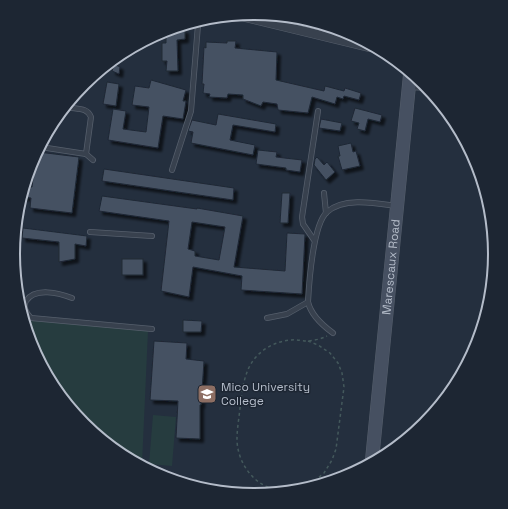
<svg xmlns="http://www.w3.org/2000/svg" width="508" height="509" font-family="'Space Grotesk',sans-serif">
<defs>
<filter id="shadow"><feDropShadow dx="3.5" dy="3.5" stdDeviation="1" flood-color="#0009"/></filter>
</defs>
<rect width="100%" height="100%" fill="#242f3e"/>
<!-- green -->
<g fill="#263c3f">
<path d="M26,318l122,13 -6,133 -59,-39 -52,-78z"/>
<path d="M153,415l23,2 -4,49 -23,-2z"/>
</g>
<!-- building -->
<g fill="#455162" stroke="#1f2835" fill-rule="evenodd" filter="url(#shadow)">
<path d="M172,30h13v9l-8,1 1,31h-12l1,-10h-5v-18h4v-12z"/>
<path d="M227,41h9l-1,7 42,4 -1,28 48,11 1,-5 19,5 1,-3 16,5 -2,7 -15,-4 -1,3 -6,-2 -2,7 -23,-7 -4,16 -30,-3 -1,-6 -14,-2 -2,4 -18,-7v-4l-15,-1 -1,4 -18,-1 1,-3 -7,-1 1,-9h-2l2,-37 2,1v-6l21,1z"/>
<path d="M114,64l6,3 -1,7 -7,-3z"/>
<path d="M151,80l35,10 -3,11h3l-3,18 -20,-3 -5,32 -50,-8 5,-31 13,2 -3,18 23,3 3,-25 -17,-2 3,-19 14,2z"/>
<path d="M107,82l12,2 -3,22 -13,-2z"/>
<path d="M355,108l27,7 -2,7 -12,-3 -3,12 -8,-2 2,-6 -8,-2z"/>
<path d="M218,114l58,10 -1,8 -42,-7 -3,15 25,5 -2,10 -62,-12 2,-11 -5,-1 4,-11 24,5z"/>
<path d="M321,119l21,4 -2,8 -21,-3z"/>
<path d="M351,143l2,9 3,-1 4,15 -18,4 -4,-14h2l-2,-10z"/>
<path d="M258,150l19,2 -1,5 26,3 -2,12 -14,-2v-2l-30,-4z"/>
<path d="M38,152l41,5 -7,56 -42,-5 1,-10 -7,-1 3,-10h5l2,-17 -4,-1 2,-7h3z"/>
<path d="M317,157l7,8 3,-3 8,10 -9,8 -12,-15 1,-6z"/>
<path d="M104,169l130,19 -1,12 -131,-19z"/>
<path d="M282,193h8l-2,30h-8z"/>
<path d="M102,196l95,13v-1l46,8 -9,51 51,4 2,-38 18,1 -3,60 -61,-4 1,-14 -49,-9 -4,30 -28,-6 8,-70 -70,-10zM192,222l33,5 -6,33 -24,-4v-5l-7,-2z"/>
<path d="M23,228l64,8 -1,10 -11,-2v15l-16,3v-20l-37,-4z"/>
<rect x="122" y="259" width="21" height="16"/>
<path d="M183,320l19,1 -1,11h-18z"/>
<path d="M154,341l33,2 -1,16 18,2 -3,44h-1v34l-24,-1 2,-37 -28,-1z"/>
</g>
<g fill="none" stroke-linecap="round" stroke-linejoin="round">
<!-- lane casing -->
<g stroke="#565f6c" stroke-width="6">
<g id="lane">
<path d="M409,87l18,1"/>
<path d="M72,108c9,1 16,1 19,9l-5,37"/>
<path d="M47,148l39,6 7,6"/>
<path d="M172,170l19,-59 7,-86"/>
<path d="M324,193l2,20"/>
<path d="M90,232l62,4"/>
<path d="M314,240l-11,-16 -1,-7 16,-106"/>
<path d="M72,298c-13,-5 -37,-11 -46,3 -4,6 0,12 5,17l121,11"/>
<path d="M267,318l20,-4 21,-12"/>
<path d="M333,333c-11,-8 -22,-18 -25,-31 1,-19 5,-78 19,-90 17,-15 48,-9 69,-6"/>
</g>
</g>
<!-- street casing -->
<g stroke="#565f6c" stroke-width="10">
<path id="street" d="M241,16l128,31"/>
</g>
<!-- secondary casing -->
<g stroke="#565f6c" stroke-width="14">
<g id="secondary">
<path id="s1" d="M372,460l38,-385"/>
</g>
</g>
<!-- path -->
<g stroke="#44595c" stroke-width="1.5" stroke-dasharray="3 3" stroke-linecap="butt">
<path d="M308,341l10,4 12,8 8,10 4,10 2,14 -8,62 -4,11 -8,13 -13,11"/>
<path d="M280,490c-25,-2 -43,-27 -43,-51 0,-10 2,-21 3,-31 2,-17 4,-38 16,-51 9,-10 22,-16 35,-17 5,-1 10,1 15,1 7,0 15,-2 21,-5"/>
</g>
<!-- lane -->
<use href="#lane" stroke="#38414e" stroke-width="4.5"/>
<!-- street -->
<use href="#street" stroke="#38414e" stroke-width="9"/>
<!-- secondary -->
<use href="#secondary" stroke="#465061" stroke-width="13"/>
</g>
<!-- icons -->
<defs>
<g id="university-square" transform="scale(1)"><rect x="-9" y="-9" width="18" height="18" rx="4" fill="#8d6e63" stroke="#1d2633"/><path d="M0-5L7-2L0 1L-7-2ZM-4 1L0 2.5L4 1V4Q0 6-4 4Z" fill="#fff"/></g>
</defs>
<g fill-rule="evenodd">
<use href="#university-square" x="207" y="394"/>
</g>
<g text-anchor="middle" stroke-width="3" stroke-linejoin="round" paint-order="stroke">
<!-- street labels -->
<g font-size="12" fill="#b4bcc9" stroke="#1d2633">
<text dy="4" stroke="none"><textPath href="#s1" startOffset="194">Marescaux Road</textPath></text>
</g>
<!-- poi labels -->
<g font-size="12" fill="#b4bcc9" stroke="#1d2633" text-anchor="start">
<text x="221" y="391">Mico University<tspan x="221" dy="14">College</tspan></text>
</g>
</g>
<!-- crop -->
<path d="M0 0H508V509H0ZM20 254a234 234 0 1 1 468 0a234 234 0 1 1-468 0Z" fill="#1d2633" fill-rule="evenodd"/>
<path fill="none" stroke="#b4bcc9" stroke-width="2" d="M20 254a234 234 0 1 1 468 0a234 234 0 1 1-468 0Z"/>
</svg>
